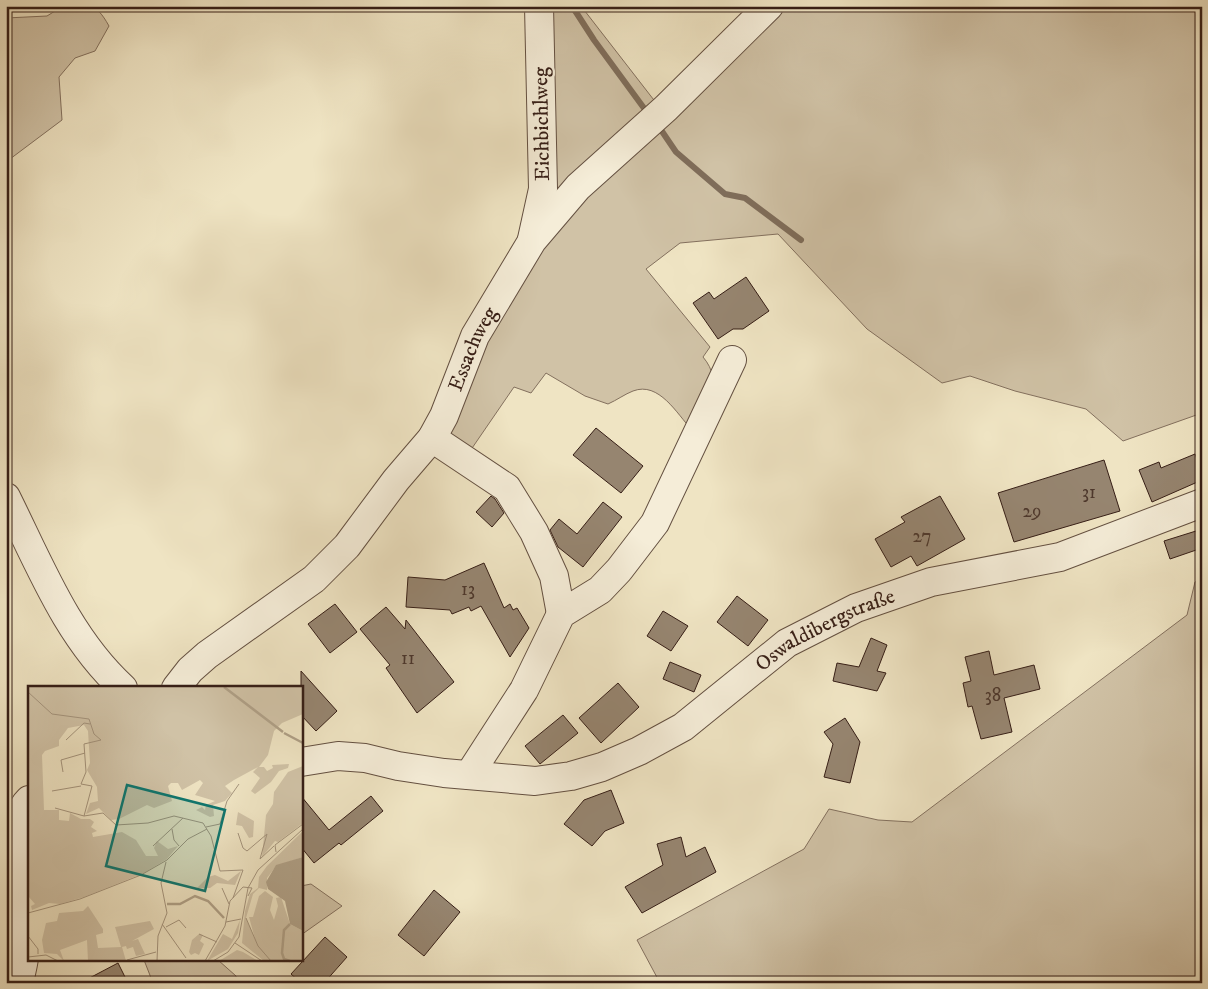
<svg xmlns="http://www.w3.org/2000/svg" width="1208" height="989" font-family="'IM FELL DW Pica',serif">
<rect width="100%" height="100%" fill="#efe4c3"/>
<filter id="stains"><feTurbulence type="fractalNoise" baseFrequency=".004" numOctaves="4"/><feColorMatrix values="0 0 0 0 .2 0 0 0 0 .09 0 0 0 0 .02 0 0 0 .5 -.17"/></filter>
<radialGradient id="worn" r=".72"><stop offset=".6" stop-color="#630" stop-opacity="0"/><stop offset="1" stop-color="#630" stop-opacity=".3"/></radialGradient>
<!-- green -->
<g fill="#d0c2a6" stroke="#83705e">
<path d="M63,6c27,0 32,-5 46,20l-14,25 -20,7 -16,19 3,43 -56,42v-144l41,-2z"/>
<path d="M546,6h35l76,98 -112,118z"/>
<path d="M785,6h417v407l-79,28 -37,-32 -71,-18 -45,-15 -28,7 -75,-54 -89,-95 -98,9 -34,26 64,78 -7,10c22,26 2,47 -11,73 -15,-16 -33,-49 -59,-39 -8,3 -16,9 -25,13l-23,-8 -39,-23 -15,20 -17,-6 -46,67 -21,-17 15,-54 70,-128 78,-88 147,-141z"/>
<path d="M1202,579v404h-542l-23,-43 167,-91 25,-40 49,11 34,2 275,-207 8,-33z"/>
<path d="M311,884l31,22 -41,29v-49z"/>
<path d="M144,960h74l18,16 1,7h-84z"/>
</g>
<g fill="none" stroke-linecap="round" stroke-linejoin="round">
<!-- stream -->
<g stroke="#7f6d5a" stroke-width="6">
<path d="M572,6l22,34 55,75"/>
<path d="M657,124l19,28 49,42 20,4 56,42"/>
</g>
</g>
<!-- building -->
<g fill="#968570" stroke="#361e16">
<path d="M746,277l23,34 -26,18h-10l-15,10 -25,-36 16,-11 5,7z"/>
<path d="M596,428l47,38 -22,27 -48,-38z"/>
<path d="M1195,454l7,18v8l-50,22 -13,-32 20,-8 2,6z"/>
<path d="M1104,460l16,51 -106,31 -16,-49z"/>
<path d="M491,496l4,3 9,14 -12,14 -16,-15z"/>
<path d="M940,496l25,43 -48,27 -6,-10 -20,11 -16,-28 30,-17 -4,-5z"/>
<path d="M603,502l19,15 -39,50 -25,-20 -8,-17 9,-11 18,15z"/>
<path d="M1196,531l6,17 -32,11 -6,-18z"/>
<path d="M484,563l20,45 6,-4 3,6 4,-2 12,20 -19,29 -29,-51 -10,5 -2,-4 -17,7 -2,-4 -44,-3 2,-30 37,3z"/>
<path d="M737,596l31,24 -20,26 -31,-24z"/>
<path d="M335,604l22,28 -27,21 -22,-29z"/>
<path d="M386,607l19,22 1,-9 48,62 -37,31 -31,-45 4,-3 -30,-36z"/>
<path d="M663,611l25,15 -17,25 -24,-15z"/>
<path d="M871,638l16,7 -10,26 9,2 -9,18 -44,-10 4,-18 22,4z"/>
<path d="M989,651l5,24 40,-10 6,24 -36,9 8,34 -31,7 -9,-33 -4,1 -5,-24 8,-2 -6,-24z"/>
<path d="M670,662l31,13 -7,17 -31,-13z"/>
<path d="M301,671l36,40 -21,20 -15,-16z"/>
<path d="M618,683l21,24 -38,36 -22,-25z"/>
<path d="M563,715l15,18 -38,31 -15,-18z"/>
<path d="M845,718l15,24 -10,41 -26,-6 9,-33 -9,-12z"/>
<path d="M611,790l13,33 -19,8 -13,15 -28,-22 20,-24z"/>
<path d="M301,796l28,34 42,-34 12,15 -42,34 -2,-2 -25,20 -13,-16z"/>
<path d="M681,837l5,20 19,-10 11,25 -74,41 -17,-26 38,-22 -6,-21z"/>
<path d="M434,890l26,22 -36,44 -26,-21z"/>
<path d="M325,937l22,20 -23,26h-23l-10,-9z"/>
<path d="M118,963l10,20h-48z"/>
</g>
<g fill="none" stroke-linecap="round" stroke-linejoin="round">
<!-- minor casing -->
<g stroke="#645041" stroke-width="30">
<g id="minor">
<path d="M532,239l11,-50 -4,-183"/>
<path d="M432,438l75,50 27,44 20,44 7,38"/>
<path d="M6,497c33,66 61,140 117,191"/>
<path id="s1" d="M176,688l14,-18 17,-15 107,-76 33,-33 49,-66 36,-42 12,-22 31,-80 57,-95 46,-54 88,-79 103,-102"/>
<path id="s2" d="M301,762l37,-6 27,2 33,8 46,7 91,8 36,-5 31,-9 37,-16 44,-24 104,-84 69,-35 75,-26 129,-25 142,-54"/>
<path d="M469,775l55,-85 37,-76 39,-24 19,-20 36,-47 77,-163"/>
<path d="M19,983c2,-11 6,-24 6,-35 0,-36 -25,-120 4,-148"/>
</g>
</g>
<!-- minor -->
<use href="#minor" stroke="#f5edd8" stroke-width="28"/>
</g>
<g text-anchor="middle" stroke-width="4.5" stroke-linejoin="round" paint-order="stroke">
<!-- number labels -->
<g font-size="19" fill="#4e382c">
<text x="1089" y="498">31</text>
<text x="1032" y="517">29</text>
<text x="922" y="542">27</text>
<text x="468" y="595">13</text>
<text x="408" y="664">11</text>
<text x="993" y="701">38</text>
</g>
<!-- street labels -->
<g font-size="21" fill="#361e16" stroke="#f5edd8">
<text transform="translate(541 124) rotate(-91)" y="7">Eichbichlweg</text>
<text dy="7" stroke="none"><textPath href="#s1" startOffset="459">Essachweg</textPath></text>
<text dy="7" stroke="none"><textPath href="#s2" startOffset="569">Oswaldibergstraße</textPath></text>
</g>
</g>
<!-- overview -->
<g transform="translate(28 686)">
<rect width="275" height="275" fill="#efe4c3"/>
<path d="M0,0h275v28l-21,9 -8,8 -6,24 -9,12h5l3,4 6,-3 -1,-3 17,-1 -1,4 -9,3 -8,11 -16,12 -4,-3 9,-13 -7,-6 5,-5 -24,13 -9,6 7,7 -7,8 -12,4 1,11 -4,1 -14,-7 6,-3 3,3 1,-5 9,-4 -20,-6 8,-12 -3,-3 -18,10 -4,-7h-7l-3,3 4,15 -18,7 -7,-3 -28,14 -8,1 -12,-12 -13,6 4,-11 8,-2 -1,-14 -10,-17 3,-7 -2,-32 -4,-6 -16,3 -9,12v6l-14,5 -3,4 2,55h15v10l10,1 1,-8 11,6h9l4,3 -3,5 6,4 -5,2 1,4 29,-5 14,8 10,16h12l-4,-8 3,-7 11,8 10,-3 -11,13 -23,14 -60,24 -24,7 -11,-1 -17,7 -1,-4 4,-2 -7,-8zM275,80v57l-25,19 -3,-1 -13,16 4,-42 7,-11 1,-12 14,-20zM210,126l16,9 -1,16 -4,1 -7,-12 -6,-1zM275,145v26l-27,9 -9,12v12l-8,-2 -6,6 -7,24 9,21 -6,-22h4l6,-21 6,-5 8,6 -3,13 4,10 4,-14 -2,-8 5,-1 9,27 13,7v30h-39l-22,-18 3,-32 5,-17 8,-6 1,-11 8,-11zM213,185l-6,14 -18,-2 -7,5h-13l11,-11 7,-2 13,6zM60,220l15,23v4l-7,2 2,13 23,-1 -6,-20 35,-6 4,8 -22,12 6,-2 7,15 -9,2 -3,-9 -6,2 -1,-3 -4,1 4,14h-38l-1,-21 -27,10 4,11 -7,-7 -13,-1 -2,-13 4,-17 11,-2 2,-8 24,-2zM212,234l-2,13 -10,16 -21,12 16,-27 9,5zM171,248l4,1 -3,6 4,3 -5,11 -4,-2 -4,2 -2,-3 3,-12zM209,264l6,2 15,9h-39z" fill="#d0c2a6"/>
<path d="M275,171v74l-13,-7 -5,-23 -17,-12 -2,-7 10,-17z" fill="#b0a188"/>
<path fill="none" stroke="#b0a188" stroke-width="2.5" d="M196,1l59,45M256,47l19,10M139,218h13l15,-8 13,5 16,17M262,275l-6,-2 -2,-6 2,-23 6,-6"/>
<path fill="none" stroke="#a5957e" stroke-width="1" d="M0,6l24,22 37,5 5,15 7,6 -17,4 2,28 -5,12 11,2 -8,30 19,-3 13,12 32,-2 26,-7 29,7 8,13 9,35 23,-1 -10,28M38,54l18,-17 6,1M35,86l-2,-12 24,-7M24,105l29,-5M27,122l29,8M178,141l14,-3 7,-23 12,-17M144,143l2,11 5,6M210,147l5,15 4,3 20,-17 -7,25 14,-13M125,160l30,-28M248,166l-1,-7 28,-21M194,202l7,16M0,227l52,-14 61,-24 26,-15 21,-21 19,-10M218,232l12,28 13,15M198,236l15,-3M134,238l24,34M138,241l13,-7 7,8M171,248l18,8M0,250l10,13v5M207,257l27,18M0,271l18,-2 12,6M99,274l29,-8M129,275l1,-25 9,-23 -6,-30 5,-21M177,275l20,-35 5,-25 13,-14 9,1 -4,8M185,275l15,-9 11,-15 9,-49 10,-18 45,-41"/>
<path fill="#0f766e" fill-opacity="0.15" stroke="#0f766e" stroke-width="2.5" d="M99,99l98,25 -20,81 -99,-25z"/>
<rect width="275" height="275" fill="none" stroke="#361e16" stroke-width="2.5"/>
</g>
<!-- margin -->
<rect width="1208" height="989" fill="none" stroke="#efe4c3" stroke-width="25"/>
<rect x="8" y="8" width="1193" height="974" fill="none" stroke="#361e16" stroke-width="2.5"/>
<rect x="12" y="12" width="1183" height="964" fill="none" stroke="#361e16"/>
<rect width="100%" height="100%" filter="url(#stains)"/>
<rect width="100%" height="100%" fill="url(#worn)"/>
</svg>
